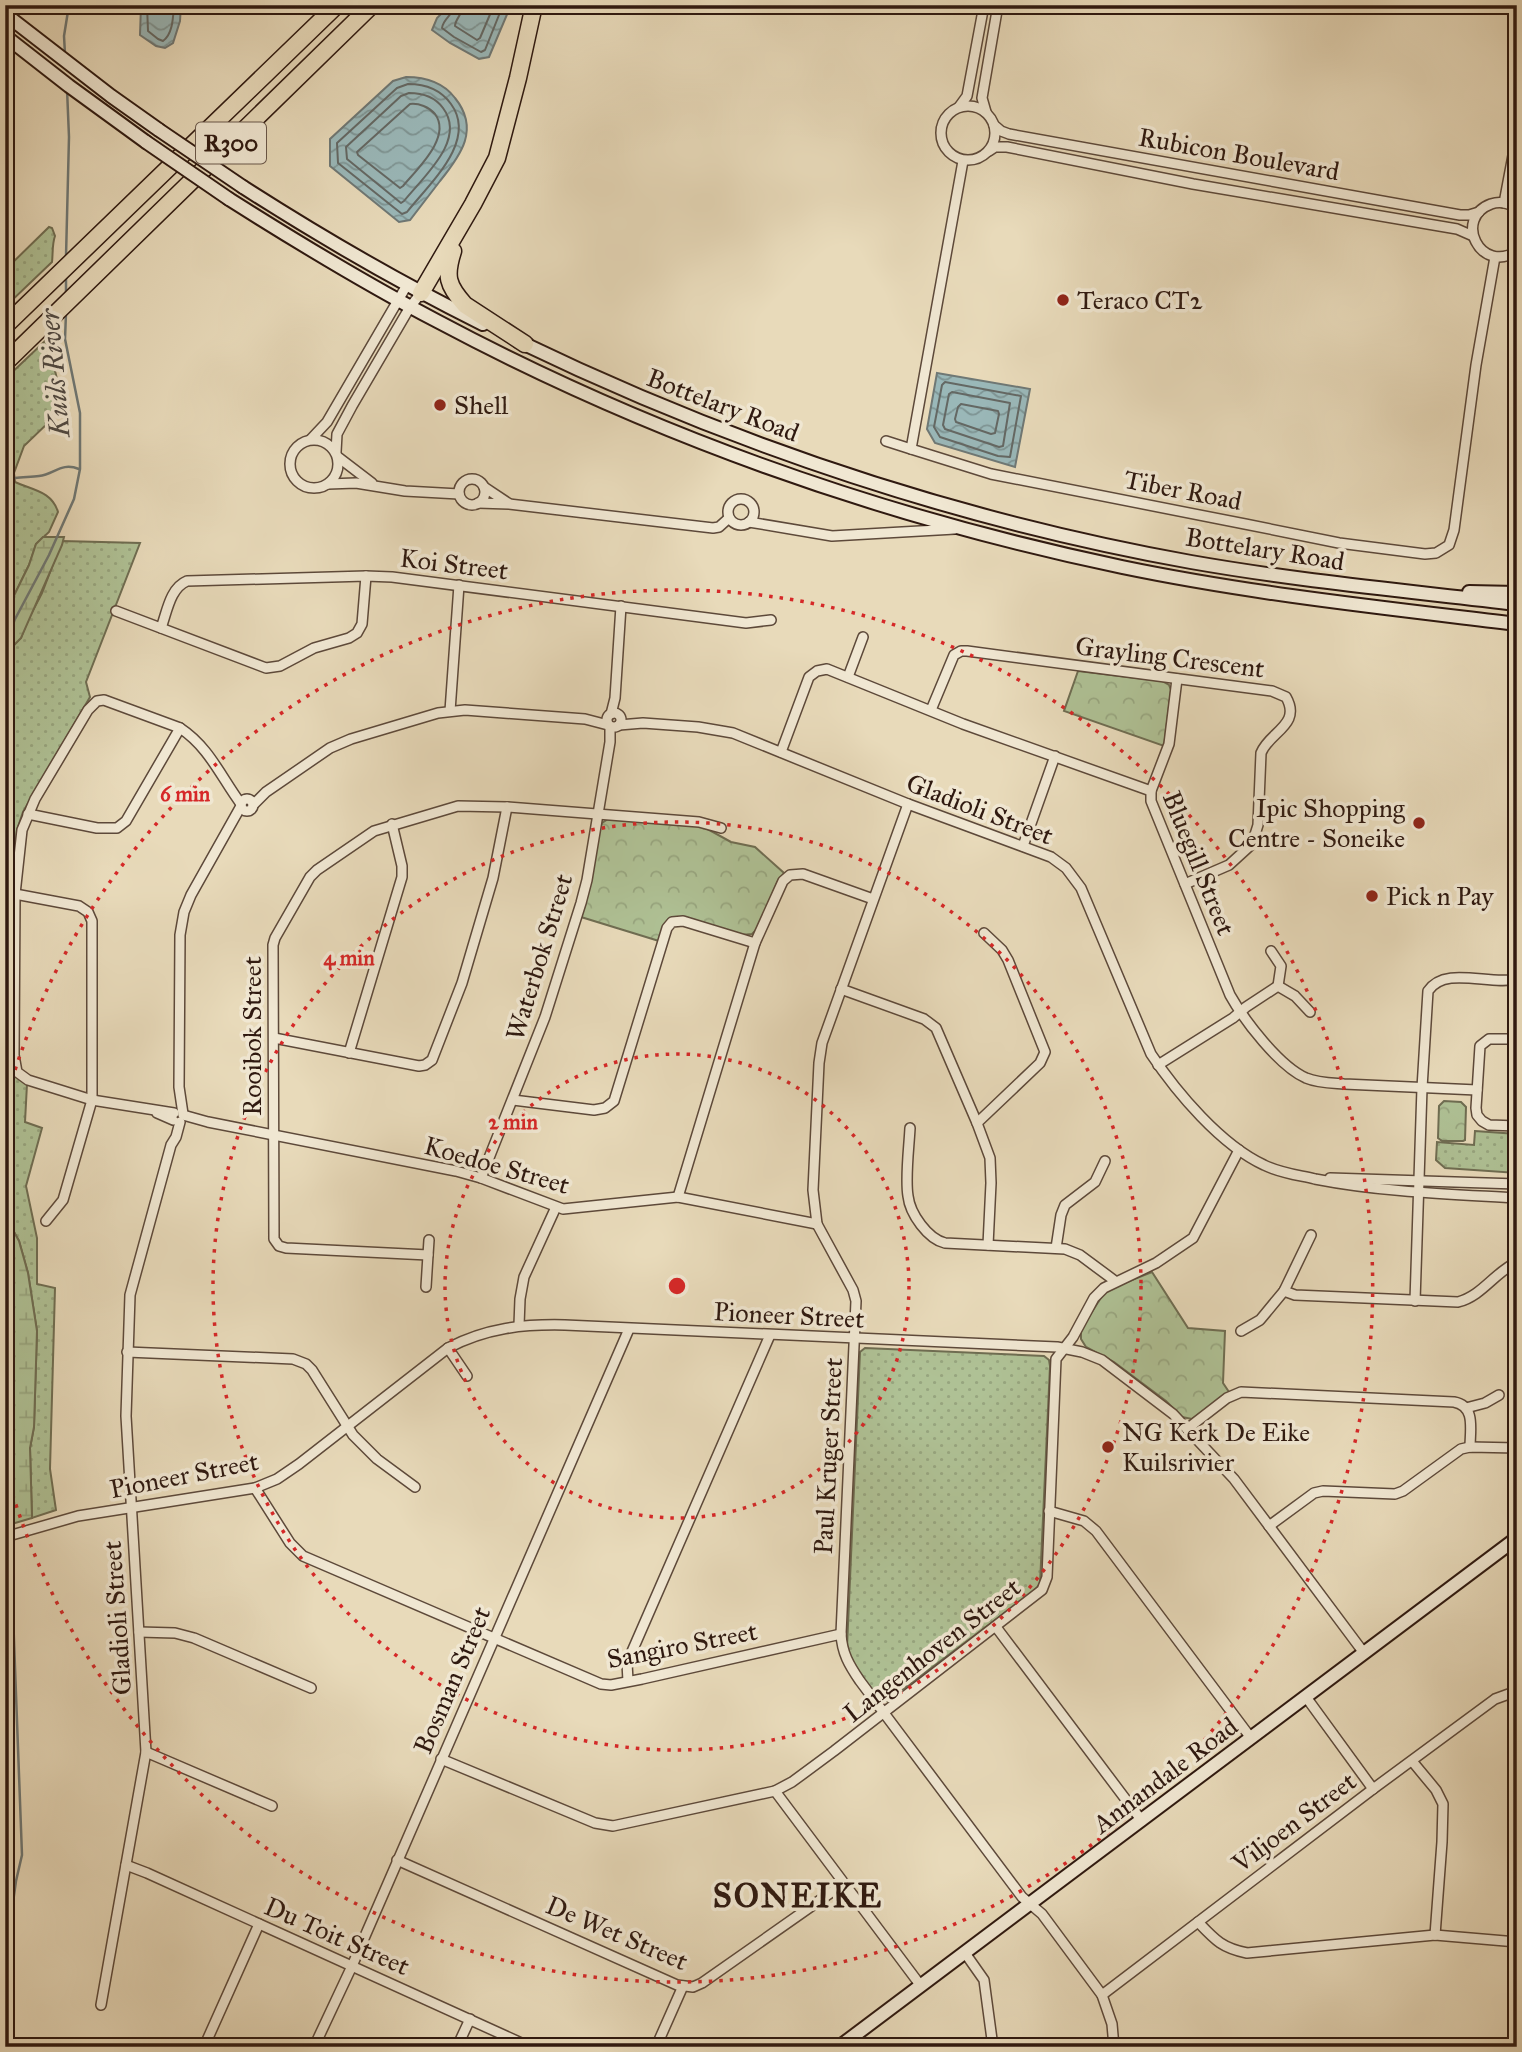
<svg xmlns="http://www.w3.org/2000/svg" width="1522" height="2052" font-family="'IM FELL Great Primer',serif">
<defs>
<pattern id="grass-dots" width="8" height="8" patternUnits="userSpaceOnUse" patternTransform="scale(1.75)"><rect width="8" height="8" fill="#afc195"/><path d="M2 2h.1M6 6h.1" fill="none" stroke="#97a57f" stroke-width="1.8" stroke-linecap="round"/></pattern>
<pattern id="wetland-marsh" width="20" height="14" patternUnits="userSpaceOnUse" patternTransform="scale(1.75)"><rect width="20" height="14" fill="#afc195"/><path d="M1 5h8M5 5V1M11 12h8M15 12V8" fill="none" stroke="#97a57f"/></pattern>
<pattern id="park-crowns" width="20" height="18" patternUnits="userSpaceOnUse" patternTransform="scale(1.75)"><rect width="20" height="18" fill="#afc195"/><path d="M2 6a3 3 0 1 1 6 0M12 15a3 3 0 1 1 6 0" fill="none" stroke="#97a57f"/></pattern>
<pattern id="water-waves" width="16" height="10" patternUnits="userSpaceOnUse" patternTransform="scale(1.75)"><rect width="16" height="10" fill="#9ab8b9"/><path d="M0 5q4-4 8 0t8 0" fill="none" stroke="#7e9595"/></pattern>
</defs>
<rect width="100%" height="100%" fill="#e8daba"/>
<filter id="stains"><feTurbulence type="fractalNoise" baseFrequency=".00286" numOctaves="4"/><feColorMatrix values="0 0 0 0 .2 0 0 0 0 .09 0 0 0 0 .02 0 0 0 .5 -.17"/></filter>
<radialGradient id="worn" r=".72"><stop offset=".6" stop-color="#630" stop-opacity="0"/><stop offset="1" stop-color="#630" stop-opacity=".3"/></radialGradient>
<!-- grass -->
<g fill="url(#grass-dots)" stroke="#6f6d52" stroke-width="2">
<path d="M49,227l3,1 3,8c-3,8 -2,18 -3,26l-47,45v-37z"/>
<path d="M45,341l4,6 11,44 -10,30 -26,25 -10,27 1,9c17,8 37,9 43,30l-9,20 -13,12 -7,21 -24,49v-235z"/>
<path d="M62,541l78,2 -54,139 4,15 -67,115 -6,18 -7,66v168l4,10 13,10 -2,38 17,6 -16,58 11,52v46l18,4 -5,181 6,41 -24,8 -2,-70 4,-21 3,-96 -9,-58 -9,-32 -14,-25v-553l9,-18 7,-7 7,-18 14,-27z"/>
<path d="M1475,1131l42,3v39l-72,-5 -9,-8 1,-18 37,3z"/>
<path d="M865,1348l179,8 5,4 1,6 -10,218 -6,7 -147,110c-14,-3 -36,-40 -40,-54l13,-295z"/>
</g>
<!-- wetland -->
<g fill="url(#wetland-marsh)" stroke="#6f6d52" stroke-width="2">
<path d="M43,537h21l-2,8 -41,93 -7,7 -9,18v-49l24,-49 7,-21z"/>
<path d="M5,1216l14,25 9,32 9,58 -3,96 -4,21 2,70 -27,8z"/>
</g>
<!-- park -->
<g fill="url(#park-crowns)" stroke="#6f6d52" stroke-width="2">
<path d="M1078,671l84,10 7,4 2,5 -7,56 -100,-35z"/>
<path d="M608,819l94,7 29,16 24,5 29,26 -7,10 -20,46 -5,5 -11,1 -62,-18 -8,2 -12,22 -78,-24 19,-89 2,-5z"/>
<path d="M1444,1101l17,1 5,5 -1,33 -2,1h-21l-4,-3 1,-32z"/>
<path d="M1152,1272l36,56 37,3 -2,52 6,9 -37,27 -10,-2 -16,-16 -52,-39 -28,-15 -5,-8v-10l23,-36 10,-6z"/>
</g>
<!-- water -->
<g fill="url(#water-waves)" stroke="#6f7875" stroke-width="2">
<path d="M141,5h40l-1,16 -7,22 -8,5 -9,-2 -16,-11z"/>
<path d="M450,5h61l-22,52 -10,2 -29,-16 -18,-13 5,-12z"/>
<path d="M406,77c19,0 37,5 49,21 25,31 6,57 -15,83 -10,13 -20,26 -30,39l-11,2 -69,-56v-27l63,-58z"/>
<path d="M937,373l93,16 -15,78 -80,-24 -8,-14z"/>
</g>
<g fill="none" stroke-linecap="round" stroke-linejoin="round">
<!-- shore -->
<g stroke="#646864" stroke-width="2">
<path d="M147,5l1,26 10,8 5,2c10,-7 10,-24 11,-36"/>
<path d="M454,5c0,10 -11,13 -12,23l12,9 27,15 4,-2 18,-45"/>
<path d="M463,5c0,9 -8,14 -8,21l22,14 3,-2 14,-33"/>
<path d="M408,84c17,0 33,6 43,20 27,37 -22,80 -44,108l-5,2 -64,-51 -1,-20 60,-55z"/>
<path d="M409,93c13,0 26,4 34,15 24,32 -20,69 -39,93l-3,2 -54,-44 -1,-12 55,-51z"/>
<path d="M410,104c9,-1 19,3 25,10 17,23 -18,55 -32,72l-3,2 -42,-33 -1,-3z"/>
<path d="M945,382l76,14 -11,61 -12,-1 -58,-19 -6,-10 8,-42z"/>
<path d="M952,392l58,11 -7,43 -4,1 -54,-18 -2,-4 6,-31z"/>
<path d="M961,404l37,7 1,3 -4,19 -4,1 -35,-12 -1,-3 3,-12z"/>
</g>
<!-- stream -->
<g stroke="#6f7875" stroke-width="2.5">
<path d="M65,54l-1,-18 5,-31"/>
<path d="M66,257l3,-120 -2,-48"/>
<path d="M66,295v-17"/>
<path d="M15,478c8,-1 16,-1 24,-2 16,-2 22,-14 40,-7"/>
<path d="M5,638l44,-83 25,-56 6,-30v-56l-15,-74 1,-26"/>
<path d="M5,1281l4,46 2,233 11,295 -6,26 -11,78"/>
</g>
<!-- street casing -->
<g stroke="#5d493a" stroke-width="12">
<g id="street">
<circle cx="968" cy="133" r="27"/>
<path d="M959,107l8,-11 17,-91"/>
<path d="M986,112l-4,-14 16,-93"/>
<path d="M994,125l7,6 8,3 451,81h9l10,-3"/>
<path d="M989,151l6,-4h12l186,37 264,45 16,7"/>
<path d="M963,161l-52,288 80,25 254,50 94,19 86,11 11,-1 13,-8 5,-15 22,-165 19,-108"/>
<path d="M1504,203l13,-69"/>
<path d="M1517,209c-8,-6 -17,-8 -26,-5 -38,14 -11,71 26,47"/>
<path d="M311,439l16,-17 80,-137"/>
<circle cx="314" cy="464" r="24"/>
<path d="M886,441l25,8"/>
<path d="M336,452l1,-18 15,-28 58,-99 11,-14"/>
<path d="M338,457l34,26"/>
<circle cx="472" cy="492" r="13"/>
<path d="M328,484l28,-1 49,8 54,3"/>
<path d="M484,487l24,16"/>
<circle cx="741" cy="512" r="13"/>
<path d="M478,503l31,1 204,24 6,-1 10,-9"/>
<path d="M749,522l83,14 123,-7"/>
<path d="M116,611l150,57 14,-2 34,-18 35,-10 8,-5 5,-9 4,-48"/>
<path d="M161,628c6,-16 9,-40 26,-47l179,-5 26,1 354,46 25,-3"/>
<path d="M848,677l15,-40"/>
<path d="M1177,679l-8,65 -18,47v10l79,194c14,25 49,71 76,83 12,5 25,5 38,6l133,6"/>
<path d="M931,710l23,-55 7,-4h6l305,40 14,6c16,28 -17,35 -25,56l-3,72 -6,19 -23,21 -44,19"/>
<path d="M450,711l9,-126"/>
<circle cx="614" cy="720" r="7"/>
<path d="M611,714l4,-16 6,-92"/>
<path d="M619,725l24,-2 55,4 35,6 175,71 143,53 15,11 15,20 70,166c26,39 70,91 113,111 16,8 34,10 51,14 67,13 134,15 202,19"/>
<path d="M781,752l28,-75 8,-6 10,-2 136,55 188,67"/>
<circle cx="247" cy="805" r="6"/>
<path d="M908,804l-86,239 -3,20 -6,127 4,34 36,66 3,11 -15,333c1,19 8,31 19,47l162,216 20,17 60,81 10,29 2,23"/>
<path d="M253,805l13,-13 64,-44 21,-9 87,-26 27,-3 120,9 23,6"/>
<path d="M28,814l69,14h20l9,-7 54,-93"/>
<path d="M1023,846l32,-90"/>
<path d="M15,894l64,12 9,6 4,9v179l-29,100 -17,21"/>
<path d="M1271,951l10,15 -3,20"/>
<path d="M841,989l83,30 12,9 41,95 13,35 1,25 -3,62"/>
<path d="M274,1038l145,28 6,-1 7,-5 30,-77 31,-105 14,-71"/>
<path d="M1517,1039h-28l-9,7 -4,62 1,7 5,6 7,4 28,1"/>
<path d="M349,1053l53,-176v-11l-10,-42"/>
<path d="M1158,1065l75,-47 13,-11 32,-21 17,10 15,16"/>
<path d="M513,1100l81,10 11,-2 9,-7 53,-173 5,-6 11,-1 72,22"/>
<path d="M157,1113l16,7"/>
<path d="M174,1113l-82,-13 -64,-20 -11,-8 -3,-17 1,-161 7,-64 13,-31 53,-89 9,-9 7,-1 76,28c29,19 41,49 61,76"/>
<path d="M183,1114l-4,-27 1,-152 4,-23 7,-17 50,-89"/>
<path d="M183,1115l25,7 248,49 25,7 82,31 115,-12 139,27"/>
<path d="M977,1123l63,-60 5,-11 -37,-92 -6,-10 -18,-17"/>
<path d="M910,1128c-1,20 -5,50 -2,68 2,18 20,43 37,47l120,6 15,6 35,26"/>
<path d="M481,1178l64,-161 36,-114 6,-23 23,-138v-15"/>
<path d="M1330,1178l187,6"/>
<path d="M678,1197l77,-254 28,-62 7,-6 13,-1 70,25"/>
<path d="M429,1240l-1,15 -142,-7 -7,-2 -5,-7 -1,-294 2,-7 35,-61 7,-7 57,-39 84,-25 49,1 192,15 22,6"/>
<path d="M1056,1248l5,-33 4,-10 30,-23 10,-21"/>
<path d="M426,1287l2,-32"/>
<path d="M1284,1291l11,4 163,7c24,-6 37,-30 59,-40"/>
<path d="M1415,1301l7,-213 6,-97c17,-26 62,-5 89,-12"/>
<path d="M519,1325l1,-26 4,-22 32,-70"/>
<path d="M1241,1331l19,-11 24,-29 27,-56"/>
<path d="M448,1348l19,28"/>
<path d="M127,1352l166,7 13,5 6,6 41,65 24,24 38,28"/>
<path d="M1466,1408l19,-5 14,-8"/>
<path d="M1187,1429l40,-31 14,-6 213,10c22,4 16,28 16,45"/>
<path d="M255,1488l35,55 13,13 298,128 10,1 31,-6 199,-45"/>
<path d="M1049,1511l35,10 12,10 155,207"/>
<path d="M1269,1526l45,-33 9,-2 72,3 8,-3 58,-42 9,-2 47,1"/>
<path d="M5,1537l73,-21 177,-28 22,-9 22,-15 149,-116c38,-20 75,-24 117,-23l492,22 25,5 20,8 71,54 61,65 130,174"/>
<path d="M996,1627l146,194"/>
<path d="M139,1632l36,1 19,5 117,50"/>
<path d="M628,1681l-1,-18 143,-328"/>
<path d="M1306,1697l67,92"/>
<path d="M146,1752l126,54"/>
<path d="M441,1759l154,64 18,3 162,-35 17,-9 42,-31 208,-161 5,-13 9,-218 17,-22 21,-39 10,-10 52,-25 37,-25 46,-88"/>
<path d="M1412,1761l24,29 7,14 -1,38 -7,93"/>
<path d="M775,1791l146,195"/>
<path d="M397,1860l280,125 16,2 9,-4 141,-99"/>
<path d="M126,1865l21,8 383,174"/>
<path d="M1198,1922c17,18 24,26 49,31l188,-18 82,7"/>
<path d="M965,1953l19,27 9,67"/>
<path d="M1102,1995l271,-206 122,-90 22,-8"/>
<path d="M101,2005l45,-253 -20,-336 4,-121 41,-150 5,-8 4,-15"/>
<path d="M851,2038l7,9"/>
<path d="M204,2047l55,-123"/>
<path d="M314,2047l38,-81 277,-637"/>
<path d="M457,2047l13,-28"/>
<path d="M656,2047l27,-61"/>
</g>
</g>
<!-- secondary casing -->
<g stroke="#2f1910" stroke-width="16">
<g id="secondary">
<path d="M5,14l106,82 48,34"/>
<path d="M5,36l64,50 77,56"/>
<path d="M243,187c78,50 157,96 240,137"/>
<path d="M229,199c68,43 137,85 208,122 214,114 447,196 685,246 130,27 263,41 395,57"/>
<path d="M518,341c213,103 440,179 673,221 108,19 217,29 326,42"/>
<path d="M1469,592l48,1"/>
<path d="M839,2047l678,-509"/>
</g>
</g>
<!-- highway casing -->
<g stroke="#2f1910" stroke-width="19">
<g id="highway">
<path d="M453,251c-8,25 -6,34 12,54l60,39"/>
<path d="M421,293l52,-89 24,-46 21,-80 16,-73"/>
<path d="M5,326l332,-321"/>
<path d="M5,363l367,-358"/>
</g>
</g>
<!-- street -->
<use href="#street" stroke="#f0e7d2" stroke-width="9"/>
<!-- secondary -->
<use href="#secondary" stroke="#f0e7d2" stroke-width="12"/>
<!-- highway -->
<use href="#highway" stroke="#e8daba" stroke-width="16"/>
<!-- secondary-bridge casing -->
<g stroke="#2f1910" stroke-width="16" stroke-linecap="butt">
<g id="secondary-bridge">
<path d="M159,130l84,57"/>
<path d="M146,142l83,57"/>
</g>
</g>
<!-- secondary-bridge -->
<use href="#secondary-bridge" stroke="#f0e7d2" stroke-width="12"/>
</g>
<!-- distance rings -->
<g fill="none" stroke="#d62828" stroke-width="3.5" stroke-dasharray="3.5 7">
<circle cx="677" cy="1286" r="232"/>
<circle cx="677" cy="1286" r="464"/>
<path d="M6 1100A696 696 0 1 1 6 1472"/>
</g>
<!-- markers -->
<g fill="#8f2418" stroke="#f0e7d2" stroke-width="2.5">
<circle cx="1063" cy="300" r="7"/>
<circle cx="440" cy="405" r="7"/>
<circle cx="1419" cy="823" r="7"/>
<circle cx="1372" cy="896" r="7"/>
<circle cx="1108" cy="1447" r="7"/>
</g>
<g text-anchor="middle" stroke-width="7" stroke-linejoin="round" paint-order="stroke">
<!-- shield labels -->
<rect fill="#f0e7d2" stroke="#69574a" stroke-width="2" x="196" y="122.5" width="70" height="41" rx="5"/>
<g font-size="24" font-weight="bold" fill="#2f1910">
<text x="231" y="151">R300</text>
</g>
<!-- street labels -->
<g font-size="26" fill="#2f1910" stroke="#f0e7d2">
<text transform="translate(1239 154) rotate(10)" y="9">Rubicon Boulevard</text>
<text transform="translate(723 405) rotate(21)" y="9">Bottelary Road</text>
<text transform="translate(1183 490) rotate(11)" y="9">Tiber Road</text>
<text transform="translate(1265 549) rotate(9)" y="9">Bottelary Road</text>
<text transform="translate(454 564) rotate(7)" y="9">Koi Street</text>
<text transform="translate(1170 657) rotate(7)" y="9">Grayling Crescent</text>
<text transform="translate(980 809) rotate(21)" y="9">Gladioli Street</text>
<text transform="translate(1199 863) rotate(68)" y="9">Bluegill Street</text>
<text transform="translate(539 957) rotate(-73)" y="9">Waterbok Street</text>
<text transform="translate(252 1036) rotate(-90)" y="9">Rooibok Street</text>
<text transform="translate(497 1165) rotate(16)" y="9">Koedoe Street</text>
<text transform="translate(789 1315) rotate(3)" y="9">Pioneer Street</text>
<text transform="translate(828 1456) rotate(-87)" y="9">Paul Kruger Street</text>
<text transform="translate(184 1475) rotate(-11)" y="9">Pioneer Street</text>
<text transform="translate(117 1618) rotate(-94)" y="9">Gladioli Street</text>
<text transform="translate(682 1645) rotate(-11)" y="9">Sangiro Street</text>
<text transform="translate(932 1650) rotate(-38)" y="9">Langenhoven Street</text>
<text transform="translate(452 1680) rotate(-67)" y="9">Bosman Street</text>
<text transform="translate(1165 1775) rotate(-37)" y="9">Annandale Road</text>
<text transform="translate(1294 1822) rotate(-37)" y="9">Viljoen Street</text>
<text transform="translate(617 1933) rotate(23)" y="9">De Wet Street</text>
<text transform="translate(337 1936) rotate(24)" y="9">Du Toit Street</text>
</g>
<!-- poi labels -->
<g font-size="26" fill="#2f1910" stroke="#f0e7d2" text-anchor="start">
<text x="1077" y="309">Teraco CT2</text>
<text x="454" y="414">Shell</text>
<text x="1405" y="817" text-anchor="end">Ipic Shopping<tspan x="1405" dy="30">Centre - Soneike</tspan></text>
<text x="1386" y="905">Pick n Pay</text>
<text x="1122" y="1441">NG Kerk De Eike<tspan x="1122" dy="30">Kuilsrivier</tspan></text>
</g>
<!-- water labels -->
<g font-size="28" font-style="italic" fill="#4f4943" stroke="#f0e7d2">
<text transform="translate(54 373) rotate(-95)" y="10">Kuils River</text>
</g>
<!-- district labels -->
<g font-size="33" font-weight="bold" letter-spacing="2" fill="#2f1910" stroke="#f0e7d2">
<text x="798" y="1907">SONEIKE</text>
</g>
</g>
<circle cx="677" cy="1286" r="10" fill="#d62828" stroke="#f0e7d2" stroke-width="3.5"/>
<g font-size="21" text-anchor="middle" font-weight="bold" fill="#d62828" stroke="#f0e7d2" stroke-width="7" stroke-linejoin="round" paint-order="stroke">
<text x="185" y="801">6 min</text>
<text x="349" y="965">4 min</text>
<text x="513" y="1129">2 min</text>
</g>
<!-- margin -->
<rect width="1522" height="2052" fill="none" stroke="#e8daba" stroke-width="28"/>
<rect x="7" y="7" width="1508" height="2038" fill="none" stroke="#2f1910" stroke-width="3.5"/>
<rect x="14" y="14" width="1494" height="2024" fill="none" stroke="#2f1910" stroke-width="2"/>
<rect width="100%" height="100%" filter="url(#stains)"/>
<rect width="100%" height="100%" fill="url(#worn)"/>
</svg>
